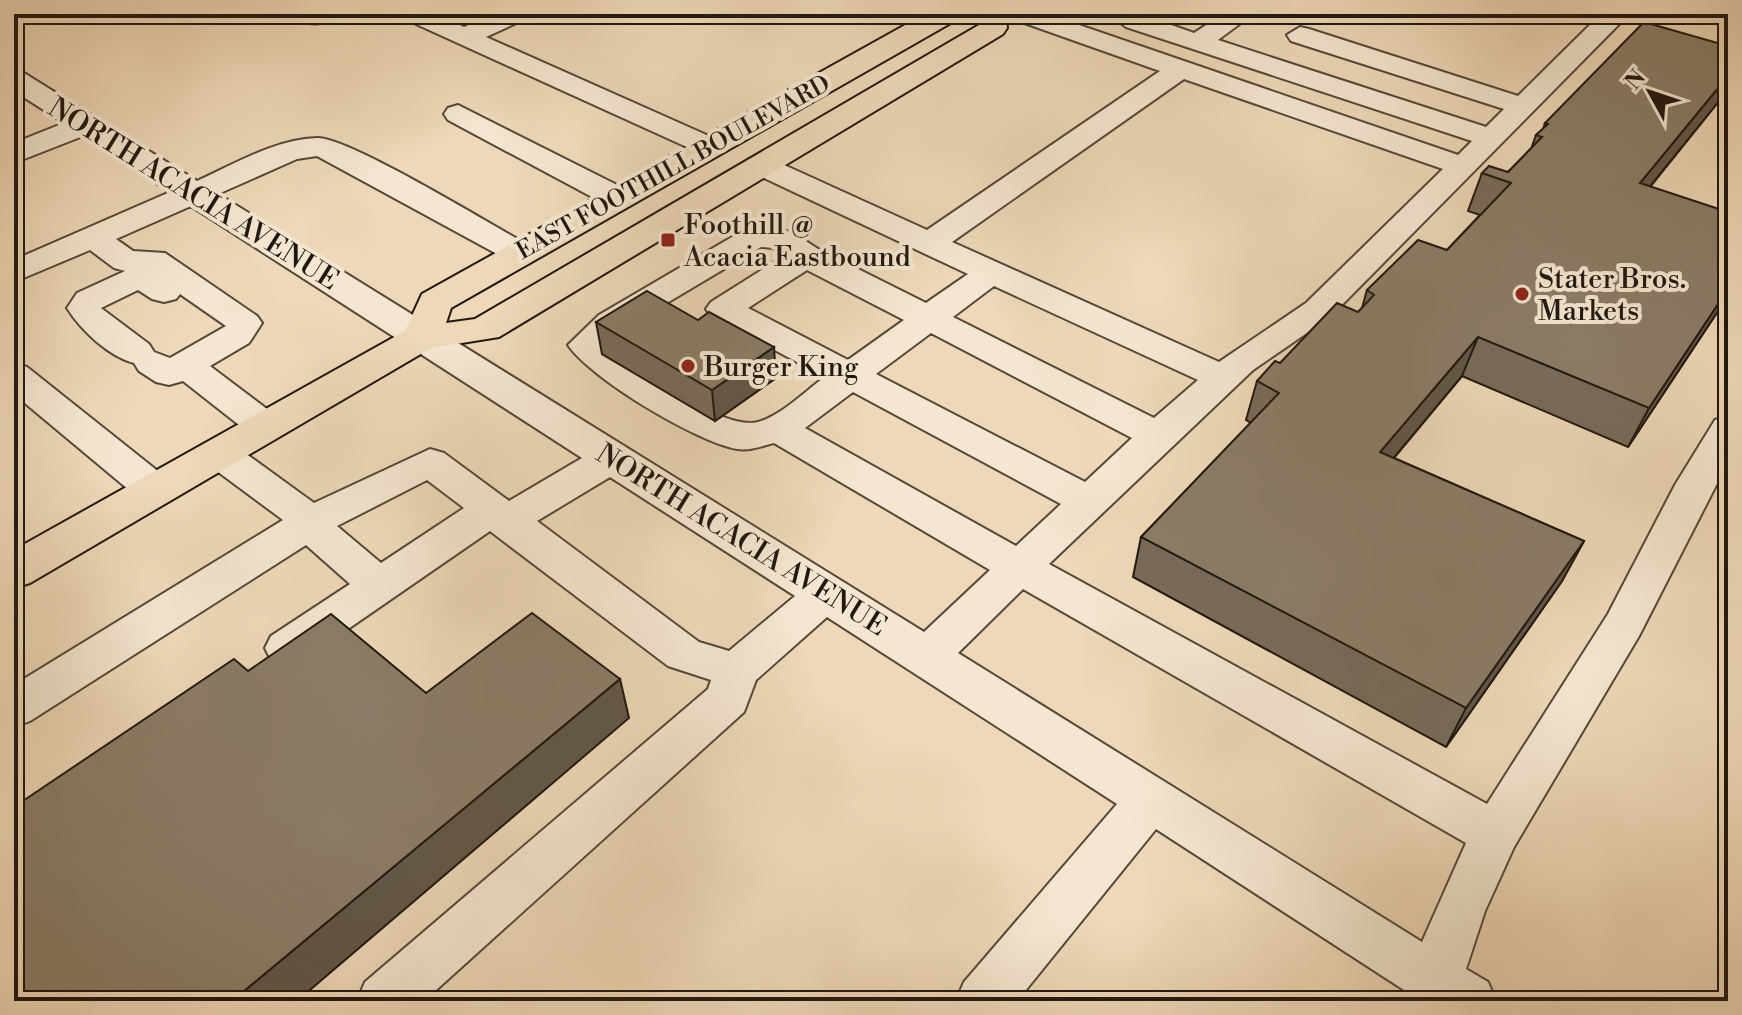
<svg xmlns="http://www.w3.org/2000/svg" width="1742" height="1015" font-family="'Libre Bodoni',serif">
<rect width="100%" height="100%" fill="#eed8b7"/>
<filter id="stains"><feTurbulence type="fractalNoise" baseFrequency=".0025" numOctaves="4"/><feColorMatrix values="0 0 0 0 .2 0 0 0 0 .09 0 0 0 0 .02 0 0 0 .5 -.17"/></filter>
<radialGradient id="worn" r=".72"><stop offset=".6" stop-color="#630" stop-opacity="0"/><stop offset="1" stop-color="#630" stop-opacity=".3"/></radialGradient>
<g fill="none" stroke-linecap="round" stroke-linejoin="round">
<!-- minor casing -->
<g stroke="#54483a" stroke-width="4">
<g id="minor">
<path d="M303,14h32c-7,10 -19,11 -30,8z"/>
<path d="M401,14h34l29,13 31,-13h34l-4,5 -39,18 234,104 5,6 -5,6h-20l-295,-134z"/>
<path d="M1009,14h38l411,141 14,-14 -346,-114 -17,-13h31l54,19 29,-19h30l-35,26 268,87 18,-18 -213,-68 -4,-6 13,-8 9,2 209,67 83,-82h28l-299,303 -77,53 -204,194 438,240 121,-190 67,-129 40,-65 13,-4v46l-89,174 -125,211 -29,64 -19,58 22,13 8,19h-75l-265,-172 -139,172h-61l8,-19 153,-178 -290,-187 -71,63 -12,32 -320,289h-67l8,-19 343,-293 3,-9 -43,-14 -178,-135 -187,129 -16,5 -16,-5 -6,-12 6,-12 79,-52 -44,-39 -276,176 -16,6v-42l269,-165 -77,-57 -5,-9 5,-9 14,-4 14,4 80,58 116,-54 14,4 65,48 73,-43 -391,-252 -75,33 17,12 32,2 92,63 5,7 -13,20 -39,23 69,52 6,9 -6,9 -13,4 -13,-4 -70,-55 -14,4 -13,-3 -17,-11 -5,-8c-26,-7 -53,-33 -67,-55l10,-15 48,-22 -11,-3 -24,-18 -76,32v-22l156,-68 -87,-56 -69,27v-20l50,-20 -50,-32v-20l10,2 173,108c38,-17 78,-42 121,-43 32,0 175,88 212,108l5,7 -5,7 -11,3 -11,-3 -191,-104 -20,3 -79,35 706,438 66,-62 -216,-127c-12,3 -24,8 -37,6 -40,-7 -146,-70 -169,-104l31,-30 145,-85 11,-3 37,5 26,17 108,54 42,-29 -219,-103 -4,-6 4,-6h22l156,71 233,-159 -147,-52zM1184,79l259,90 -137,134 -87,59 -267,-120zM761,247l12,1 11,8 -73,46 -5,7 5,7 114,61c-20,14 -44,39 -67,45 -36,9 -122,-54 -151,-77l16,-16zM807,270l97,50 -56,40 -100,-52zM994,286l204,94 -44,38 -201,-101zM138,290l14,9 12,3 12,-3 4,-5 46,32 -56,32 -16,-6 -5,-8 -48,-36zM931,333l201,105 -47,44 -209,-108zM853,392l208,112 -45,42 -211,-118zM610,477l185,119 -66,55 -30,-9 -162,-121zM427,480l37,28 -83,55 -44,-37zM1023,589l443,254 -44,99 -464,-289z"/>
<path d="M458,105l171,86 4,7 -4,7h-22l-159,-85 -4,-6 4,-6z"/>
<path d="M14,363l13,4 142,113 6,10 -6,10 -14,4 -14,-4 -127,-106z"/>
</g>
</g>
<!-- major casing -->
<g stroke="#201810" stroke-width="4">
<path id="major" d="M925,14h35l-4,6 -505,288 -5,15 29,-4 504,-294 -1,-11h28l1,14 -4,6 -504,303 -68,11 -401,235 -16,5v-38l391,-219 17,-37z"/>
</g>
<!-- minor -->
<use href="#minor" fill="#f4e6d0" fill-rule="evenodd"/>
<!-- major -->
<use href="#major" fill="#eed8b7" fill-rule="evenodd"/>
</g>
<!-- wall -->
<g fill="#786b59" stroke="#201810" stroke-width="2">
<path d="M1728,46v44l-78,97 78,109 -100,151 -166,-71 -68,82 190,83 -22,40 -116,166 -313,-170 8,-40 110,-114 -5,-3 11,-39 23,-18 78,-51 4,-4 5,-18 80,-40 33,-35 -12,-4 14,-38 26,-1 23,-23 5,-14 7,-6 2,-6z"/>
<path d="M698,320l78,58 -61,43 -113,-67 -6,-32z"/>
</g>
<!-- shaded-wall -->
<g fill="#615748" stroke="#201810" stroke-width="2">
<path d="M1728,76v14l-106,131 18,-38z"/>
<path d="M1728,289v7l-100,151 21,-39z"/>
<path d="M1478,337l-16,39 -96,115 14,-39z"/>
<path d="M774,347l2,31 -61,43 -3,-31z"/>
<path d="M1584,541l-22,40 -116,166 20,-39z"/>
<path d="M620,679l9,39 -332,283h-65z"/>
</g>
<!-- building -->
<g fill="#8b7c67" stroke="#201810" stroke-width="2">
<path d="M1644,22l84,24v30l-88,107 88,29v77l-79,119 -171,-71 -98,115 204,89 -118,167 -325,-171 138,-144 -22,-12 18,-20 5,2 57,-60 21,9 16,-17 -7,-5 51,-50 29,10 64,-67 -29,-10 7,-7 19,6 34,-35 -6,-2 12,-11 -3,-1z"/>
<path d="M647,291l51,29 11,-8 65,35 -62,43 -116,-68z"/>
<path d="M532,613l88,66 -388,322h-218v-194l220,-148 14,12 83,-57 95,79z"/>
</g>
<!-- markers -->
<g fill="#8f2418" stroke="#f4e6d0" stroke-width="3">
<rect x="660" y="232" width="16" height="16" rx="4"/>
<circle cx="1522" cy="294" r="8"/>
<circle cx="688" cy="366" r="8"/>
</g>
<g text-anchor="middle" stroke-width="8" stroke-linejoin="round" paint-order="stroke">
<!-- far-street labels -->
<g font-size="24" fill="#201810" stroke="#f4e6d0">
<text transform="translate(673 167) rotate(-29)" y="8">EAST FOOTHILL BOULEVARD</text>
</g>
<!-- street labels -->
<g font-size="28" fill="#201810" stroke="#f4e6d0">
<text transform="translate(194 193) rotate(32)" y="10">NORTH ACACIA AVENUE</text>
<text transform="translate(742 539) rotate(32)" y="10">NORTH ACACIA AVENUE</text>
</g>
<!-- poi labels -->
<g font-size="28" fill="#201810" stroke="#f4e6d0" text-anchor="start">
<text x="684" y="234">Foothill @<tspan x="684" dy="32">Acacia Eastbound</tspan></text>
<text x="1538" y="288">Stater Bros.<tspan x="1538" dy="32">Markets</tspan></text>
<text x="704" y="376">Burger King</text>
</g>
</g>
<!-- margin -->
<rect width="1742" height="1015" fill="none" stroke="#eed8b7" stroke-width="48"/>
<rect x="16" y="16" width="1710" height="983" fill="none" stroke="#201810" stroke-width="4"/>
<rect x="24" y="24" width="1694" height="967" fill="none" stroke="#201810" stroke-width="2"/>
<!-- north arrow -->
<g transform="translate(1650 92) rotate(310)" stroke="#f4e6d0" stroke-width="6" paint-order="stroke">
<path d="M0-6L14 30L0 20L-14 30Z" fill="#201810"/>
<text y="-12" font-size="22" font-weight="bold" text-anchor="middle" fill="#201810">N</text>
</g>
<rect width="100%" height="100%" filter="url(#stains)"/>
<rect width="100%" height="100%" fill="url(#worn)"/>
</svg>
